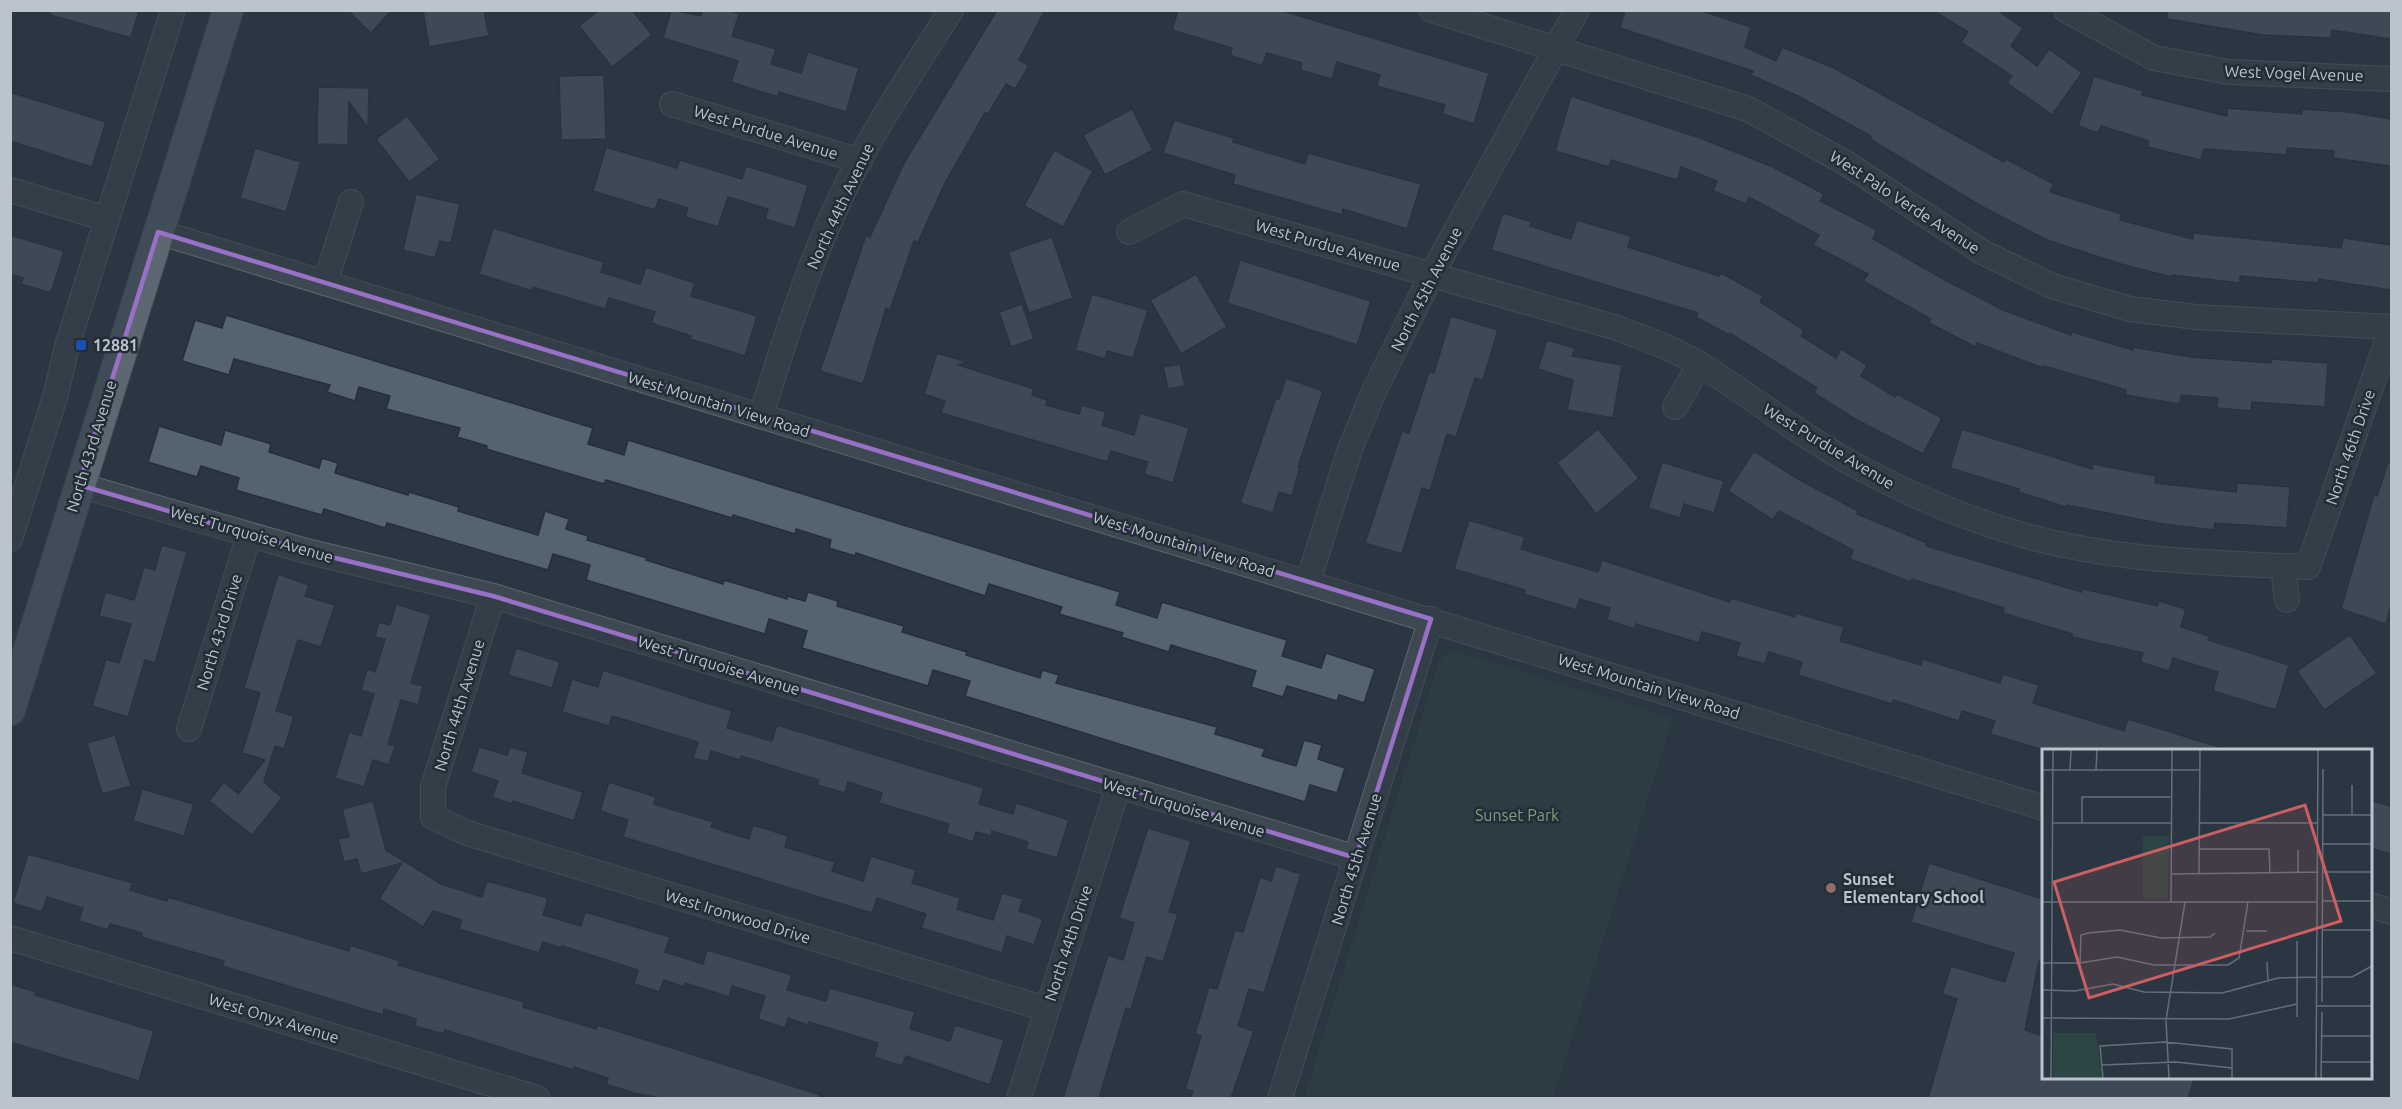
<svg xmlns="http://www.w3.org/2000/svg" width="2402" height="1109" font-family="Ubuntu,sans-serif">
<rect width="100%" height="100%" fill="#2a3742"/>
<!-- green -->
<path fill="#2d4544" d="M1455,651l218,67 -120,380h-249l131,-423c4,-12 6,-21 20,-24z"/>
<!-- building -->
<g fill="#55626f" stroke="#252f39" stroke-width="1.5">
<path d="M51,10h88l-8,28 -81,-23z"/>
<path d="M347,10h45l-21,23z"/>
<path d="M423,10h61l5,26 -60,11z"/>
<path d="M599,10h33l20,25 -40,32 -33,-41z"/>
<path d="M671,10l30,6 2,-6h25l11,4 -7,22 44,13 -5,15 30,9 7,-21 51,16 -13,44 -67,-20 -1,5 -47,-15 7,-21 -75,-23z"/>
<path d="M997,10h48l-26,50 10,6 -14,23 -9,-5 -18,30 -3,-1 -40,70 -27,59 -4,-1 -24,69 -4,-2 -23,76 -43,-13 46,-136 4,2 34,-74z"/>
<path d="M1178,10h102l209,63 -15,51 -32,-10 3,-9 -68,-19 3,-11 -43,-13 -5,17 -32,-9 2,-7 -35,-10 -5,13 -32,-11 2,-7 -60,-18z"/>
<path d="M1625,10h74l52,17 -6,20 31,14 6,-14 52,21 170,94 2,-3 48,25 -4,8 71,22 -1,6 73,19 1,-6 147,15 2,-10 48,7v45l-72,-11 -1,4 -78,-7v7l-68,-8 -1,2 -50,-13 -74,-24 -66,-34 -111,-67 1,-3 -71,-39 -49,-22 2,-4 -133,-43z"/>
<path d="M1932,10h65l26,18 -12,18 26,20 12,-17 33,24 -30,42 -45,-32 5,-7 -51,-34 7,-10z"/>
<path d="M2168,10h223v29l-59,-9 -1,8 -68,-3 -96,-16z"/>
<path d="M604,75l2,64 -45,1 -2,-64z"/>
<path d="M2094,76l49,15 -1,4 85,21v-8l75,6v-5l47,3 42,7v47l-58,-8 1,-7 -47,-3v7l-83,-6 -3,11 -54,-13 2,-6 -48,-15 -3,7 -20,-7z"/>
<path d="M318,87l51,1 -1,40 -19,-26 -1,43 -31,-1z"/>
<path d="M10,92l96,30 -14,45 -82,-26z"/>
<path d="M1571,96l129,42 73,29 51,27 -4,7 57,29 -4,9 72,41 58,30 68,25 1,-3 61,18v-3l57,10 81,6v-4l57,4 -3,44 -73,-5 -1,9 -34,-3 1,-10 -37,-3 -1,9 -55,-9 1,-5 -82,-24 -1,2 -66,-25 -1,4 -47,-24 2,-4 -68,-38 5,-7 -55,-29 6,-10 -70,-38 -3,7 -33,-13 4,-10 -36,-14 -4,13 -66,-20 -2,7 -54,-16z"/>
<path d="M1132,109l21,41 -48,25 -22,-40z"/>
<path d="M407,116l33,43 -31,23 -33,-43z"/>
<path d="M1174,120l60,18 -1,4 72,22 3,-11 113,31 -14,45 -64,-20 -1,6 -109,-31 2,-9 -72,-22z"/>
<path d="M606,147l71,21 3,-8 62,19 4,-13 62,19 -13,43 -30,-9 3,-10 -40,-12 -10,30 -33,-10 3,-9 -29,-9 -4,11 -62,-19z"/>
<path d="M255,148l46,14 -15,50 -46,-14z"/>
<path d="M1054,150l39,21 -30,56 -39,-21z"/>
<path d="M416,194l44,10 -9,39 -11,-2 -5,17 -32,-8z"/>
<path d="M1503,213l29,9 -2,4 41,13 6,-19 54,16 -3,11 91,29 2,-3 42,23 -3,6 44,28 -3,6 35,22 5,-9 26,16 -6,11 34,21 2,-3 45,24 -19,36 -68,-35 -41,-26 3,-5 -87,-55 -1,2 -33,-18 2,-4 -207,-63z"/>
<path d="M493,228l111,34 -3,10 39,12 6,-17 49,16 -4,13 66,20 -12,40 -55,-17 1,-3 -40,-13 4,-11 -46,-14 -4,11 -72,-22 -1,4 -53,-17z"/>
<path d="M10,235l54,16 -13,42 -30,-9 2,-6 -13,-4z"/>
<path d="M1052,237l21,61 -44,15 -21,-61z"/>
<path d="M1240,260l131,41 -14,44 -130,-42z"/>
<path d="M1196,274l31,53 -46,27 -31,-54z"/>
<path d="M1092,294l56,16 -15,48 -26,-7 -2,8 -30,-9z"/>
<path d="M1022,304l12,35 -23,8 -12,-35z"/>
<path d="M226,315l367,113 -5,16 36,11 4,-15 492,152 -4,13 41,13 5,-16 125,38 -5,16 39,12 5,-15 49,16 -11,34 -25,-8 -2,6 -50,-15 -4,11 -32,-10 5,-16 -85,-26 -2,7 -48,-15 2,-4 -64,-19 3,-7 -73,-23 -4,12 -129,-43 -1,3 -26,-8 2,-8 -35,-11 -1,5 -62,-19 -1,3 -126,-38 -2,4 -118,-35 1,-3 -30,-9 3,-9 -74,-19 4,-13 -31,-9 -4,14 -28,-9 3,-7 -96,-26 -5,16 -47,-14 13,-41 27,8z"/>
<path d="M1451,316l47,14 -15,50 -8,-2 -19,59 -9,-3 -17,57 -8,-3 -20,66 -37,-11 37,-112 7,2 20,-61 5,1z"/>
<path d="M1547,340l28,8 -3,8 50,9 -9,53 -46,-8 6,-30 -35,-11z"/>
<path d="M937,353l30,9 -9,3 76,24 -2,6 15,5 -1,5 33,9 3,-9 24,7 -4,13 32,10 6,-22 49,15 -16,55 -29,-9 4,-12 -37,-11 -4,11 -166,-49 4,-12 -21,-7z"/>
<path d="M1180,364l5,22 -17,3 -5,-22z"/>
<path d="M1286,378l37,13 -25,76h2l-8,29 -13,-4 -6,21 -33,-10 36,-105 3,1z"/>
<path d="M159,426l62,19 4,-15 46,14 -2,8 50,16 3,-10 16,5 -3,10 73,22 1,-3 50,15 -1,4 80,24 7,-24 24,8 -3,10 22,7 -1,4 60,18 -1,2 77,24 1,-4 63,19v-3l18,5 3,-9 30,9 -1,5 67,20 -2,6 65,20 -1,3 74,23 2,-8 17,5 -3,8 161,44 -2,7 50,15 -3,7 34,10 8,-26 18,5 -4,14 27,9 -8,25 -27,-8 -5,17 -340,-106 5,-15 -37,-11 -5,16 -126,-38 5,-17 -38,-12 -4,15 -179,-54 4,-15 -37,-11 -5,16 -161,-47 -2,5 -61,-19 -2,6 -66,-19 -20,-6 3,-12 -38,-12 -4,11 -49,-15z"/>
<path d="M1598,429l41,49 -43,36 -39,-51z"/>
<path d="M1962,429l130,40 1,-5 63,12 -1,7 81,9 1,-9 53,4 -3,41 -72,-5 -1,7 -51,-6 -96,-19 -1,2 -48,-15 1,-3 -69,-21z"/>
<path d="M1754,451l44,28 60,32 -1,3 70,29 -1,3 156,46 1,-3 74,17 2,-5 27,8 -5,18 28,9 -1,4 81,25 -13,45 -63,-19 5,-19 -45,-14 -4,13 -29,-9 3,-9 -71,-16v-3l-69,-21 1,-5 -92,-29 -1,3 -61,-23 3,-9 -74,-39 -6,9 -45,-29z"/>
<path d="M1662,462l62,19 -10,32 -30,-9 -4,14 -32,-10z"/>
<path d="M2388,462h3v143l-5,19 -45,-15 33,-114 3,1z"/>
<path d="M1469,520l56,17 -4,12 77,23 4,-12 128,42 1,-4 64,19 1,-4 48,14 -4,14 81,24 2,-6 77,24 3,-9 36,11 -6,18 91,28 4,-12 91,28v3h-175l-54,-16 5,-13 -33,-10 -3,10 -66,-21 -1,4 -94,-29 4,-13 -33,-10 -4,12 -29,-8 4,-13 -38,-11 -3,11 -63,-19 -1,5 -28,-9 3,-12 -30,-9 -4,11 -52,-16 1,-4 -71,-21z"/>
<path d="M162,545l25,7 -32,111 -10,-3 -17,57 -36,-11 14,-47 13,4 12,-39 -32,-8 6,-24 29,8 10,-33 11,3z"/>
<path d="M278,574l31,11 -4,11 30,9 -14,42 -23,-7 -22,71 18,5 -10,33 -9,-3 -11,36 18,16 -30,37 -43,-34 15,-19 14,12 27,-34 -23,-7 18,-60 -16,-5z"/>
<path d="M396,604l35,11 -20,68 12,3 -5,19 -17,-5 -13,44 7,2 -6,19 -16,-5 -9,27 -29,-9 14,-46 12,4 13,-42 -13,-4 6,-21 8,3 10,-33 -10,-2 4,-15 11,3z"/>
<path d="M2350,635l27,38 -53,37 -27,-39z"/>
<path d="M516,648l44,14 -8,26 -44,-13z"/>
<path d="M603,670l129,41 -5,17 45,13 5,-16 207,63 -5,16 34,10 3,-11 53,17 -12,38 -31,-9 2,-7 -36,-11 -1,5 -15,-4 -3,10 -27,-9 3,-9 -70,-21 3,-10 -34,-11 -3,11 -28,-8 2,-5 -78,-24 -1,4 -29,-9 -3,11 -15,-4 5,-16 -86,-26 -3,10 -47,-14 10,-33 26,8z"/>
<path d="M115,735l16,51 -29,8 -15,-51z"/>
<path d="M479,747l28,8 3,-8 18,5 -6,21 61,19 -9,29 -61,-20 -1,3 -20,-7 6,-16 -27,-9z"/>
<path d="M609,782l47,15 -2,7 59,18 -2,5 38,12 4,-14 35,11 -3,11 50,15 -3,9 31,10 8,-25 45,14 -4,13 48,15 -3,11 36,11 9,-27 21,6 -4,12 24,8 -9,26 -27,-9 -5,17 -81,-25 5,-14 -49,-16 -5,15 -249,-76 5,-17 -28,-9z"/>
<path d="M142,789l52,15 -10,32 -51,-15z"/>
<path d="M2370,800l21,6v48l-21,-6z"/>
<path d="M373,801l13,49 55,34 41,13 5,-16 61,17 -5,17 38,11 4,-14 85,25 -5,15 38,12 4,-14 85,25 -5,15 39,11 4,-13 85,24 -5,17 40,12 5,-16 49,15 -14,45 -84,-29 -4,10 -28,-9 4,-14 -69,-21 -1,3 -20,-7 -3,10 -27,-9 7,-23 -33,-10 -3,11 -44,-14 -1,4 -20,-7 -5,12 -25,-8 4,-14 -76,-24 -1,2 -18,-6 -4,11 -80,-24 3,-9 -29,-9 -10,16 -44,-28 23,-36 -41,11 -4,-15 -13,3 -6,-23 11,-2 -7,-28z"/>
<path d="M1148,828l43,13 -22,71 9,2 -15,48 -16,-5 -16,52 -5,-1 -27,90h-36l45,-143 15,5 11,-37 -15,-5z"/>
<path d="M28,854l105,29 -3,7 37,11 1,-4 181,54 1,-6 50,16 -2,4 126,37 -1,5 73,22 1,-4 53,16 170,54 -1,3h-160l-25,-5 -28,-9 2,-6 -34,-11 -1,3 -128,-40 -2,4 -28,-8 1,-7 -32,-10 -1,6 -161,-49 2,-5 -83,-24 1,-4 -32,-9 -2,6 -29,-9 4,-13 -36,-11 -5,15 -29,-9z"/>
<path d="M1929,863l114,36v64l-4,-2 -14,69 18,6v41h152l-7,21h-260l29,-99 -15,-5 9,-28 54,16 9,-29 -103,-31z"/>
<path d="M1276,866l25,8 -37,119 -15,-4 -11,37 16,5 -23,67h-41l3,-7 -8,-2 16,-53 -6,-2 14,-47 8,2 18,-59 8,2 17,-55 11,4z"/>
<path d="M10,984l26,8 -1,3 119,36 -15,50 -129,-39z"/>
</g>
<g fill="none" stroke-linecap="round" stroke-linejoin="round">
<!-- minor casing -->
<g stroke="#5c666f" stroke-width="26">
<g id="minor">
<path d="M1432,10l316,99 96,53 138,90 70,34 78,23 66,8 196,10"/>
<path d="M2066,10l88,48 75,14 163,7"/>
<path d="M672,104l188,57"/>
<path d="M10,190l97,29"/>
<path d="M158,232l1886,576"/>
<path d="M1129,232l54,-28 431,123c30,11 59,21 87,38 50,31 96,68 148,97 53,29 109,54 167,71 94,28 195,30 292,34l84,-240"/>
<path d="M325,283l26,-81"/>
<path d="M1675,407l25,-43"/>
<path d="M761,416c24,-78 49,-156 85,-230 30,-61 69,-118 105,-176"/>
<path d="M79,485l227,66 187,45 863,262"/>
<path d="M10,539l45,-142 13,-54 105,-333"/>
<path d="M2283,566l4,34"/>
<path d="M1308,582l42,-133 24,-58 58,-117 145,-264"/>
<path d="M493,596l-60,191v30l34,16 579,176"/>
<path d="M189,729l60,-194"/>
<path d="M2370,905l22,7"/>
<path d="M10,938l527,160"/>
<path d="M1019,1098l99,-311"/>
<path d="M1280,1098l151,-479"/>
</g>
</g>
<!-- major casing -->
<g stroke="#4b545e" stroke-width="32">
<path id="major" d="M10,710l218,-700"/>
</g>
<!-- minor -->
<use href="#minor" stroke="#3e4852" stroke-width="24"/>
<!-- major -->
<use href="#major" stroke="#5c6771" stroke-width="30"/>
</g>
<!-- marked area -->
<path d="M0 0H2402V1109H0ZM158,232l1273,387 -75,239 -863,-262 -187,-45 -227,-66z" fill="#2a3742" fill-opacity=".55" fill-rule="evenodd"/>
<path fill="none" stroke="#9870c5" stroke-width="4.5" stroke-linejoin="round" d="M158,232l1273,387 -75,239 -863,-262 -187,-45 -227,-66z"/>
<!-- markers -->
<rect fill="#1a4fb4" stroke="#232d37" stroke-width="2" x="75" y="339" width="12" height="12" rx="3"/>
<circle fill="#8d6e63" stroke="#232d37" stroke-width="2" cx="1831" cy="888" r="6"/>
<g text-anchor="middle" stroke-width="5" stroke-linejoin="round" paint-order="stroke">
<!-- street labels -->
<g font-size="16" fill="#bbc3cc" stroke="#232d37">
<text transform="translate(2294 73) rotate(2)" y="6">West Vogel Avenue</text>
<text transform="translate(766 132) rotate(17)" y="6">West Purdue Avenue</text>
<text transform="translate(1905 202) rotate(33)" y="6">West Palo Verde Avenue</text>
<text transform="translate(840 206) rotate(-65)" y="6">North 44th Avenue</text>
<text transform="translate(1328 245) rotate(16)" y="6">West Purdue Avenue</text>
<text transform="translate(1426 289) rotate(-63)" y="6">North 45th Avenue</text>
<text transform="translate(719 404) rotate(17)" y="6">West Mountain View Road</text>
<text transform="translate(91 446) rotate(-73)" y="6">North 43rd Avenue</text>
<text transform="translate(1829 446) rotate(31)" y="6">West Purdue Avenue</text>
<text transform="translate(2350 447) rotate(-71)" y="6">North 46th Drive</text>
<text transform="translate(252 534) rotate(16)" y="6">West Turquoise Avenue</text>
<text transform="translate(1184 544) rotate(17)" y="6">West Mountain View Road</text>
<text transform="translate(219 632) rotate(-73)" y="6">North 43rd Drive</text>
<text transform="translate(719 665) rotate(17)" y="6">West Turquoise Avenue</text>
<text transform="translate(1649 686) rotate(17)" y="6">West Mountain View Road</text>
<text transform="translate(459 705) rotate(-73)" y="6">North 44th Avenue</text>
<text transform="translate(1184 807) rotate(17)" y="6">West Turquoise Avenue</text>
<text transform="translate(1356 859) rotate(-73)" y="6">North 45th Avenue</text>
<text transform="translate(738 916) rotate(17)" y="6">West Ironwood Drive</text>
<text transform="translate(1068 943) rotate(-72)" y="6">North 44th Drive</text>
<text transform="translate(274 1018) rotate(17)" y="6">West Onyx Avenue</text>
</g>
<!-- poi labels -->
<g font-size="16" font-weight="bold" fill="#bbc3cc" stroke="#232d37" text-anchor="start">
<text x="93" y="351">12881</text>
<text x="1843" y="885">Sunset<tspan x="1843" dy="18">Elementary School</tspan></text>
</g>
<!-- park labels -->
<g font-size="16" fill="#7b9f80" stroke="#232d37">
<text x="1517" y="821">Sunset Park</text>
</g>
</g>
<!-- overview -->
<g transform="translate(2042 749)">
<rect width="330" height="330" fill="#2a3742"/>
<path d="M101,87h26l-1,63h-25zM11,284h43l6,45h-49z" fill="#2d4544"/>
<path fill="none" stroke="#646f79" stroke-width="1.5" d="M0,21h158M28,21l1,-20M54,21l1,-20M281,66h49M310,66v-30M11,74h119M40,74v-26h90M157,74h118M280,95h50M157,100h70l1,25M280,123h50M256,124v-23M129,125l146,-2M157,125l1,-124M281,152h49M0,153h275M129,153l1,-152M280,181h50M204,182h21M225,213l1,19M0,214h38l37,-6 37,8h74l11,-7 9,-56M38,214l1,-28 7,-2 32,-3 41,8 49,-1 5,-4M280,228h30l20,-11M0,241l33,1 38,-7 31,8 78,1 56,-15 38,-1M280,253l1,-233M274,257h56M255,268v-76M0,269l187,1 68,-15M280,287h50M280,313h50M60,316l74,-3 56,6M9,329l2,-328M61,329l-3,-32 65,-4 67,7v29M127,329l-3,-58 19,-118M274,329l2,-328M279,329l1,-66"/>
<path fill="#cd5e61" fill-opacity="0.15" stroke="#cd5e61" stroke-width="3" d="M263,56l36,116 -252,77 -35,-116z"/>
<rect width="330" height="330" fill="none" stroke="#bbc3cc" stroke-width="3"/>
</g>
<!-- border -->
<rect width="2402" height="1109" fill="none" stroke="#bbc3cc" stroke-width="24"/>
</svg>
